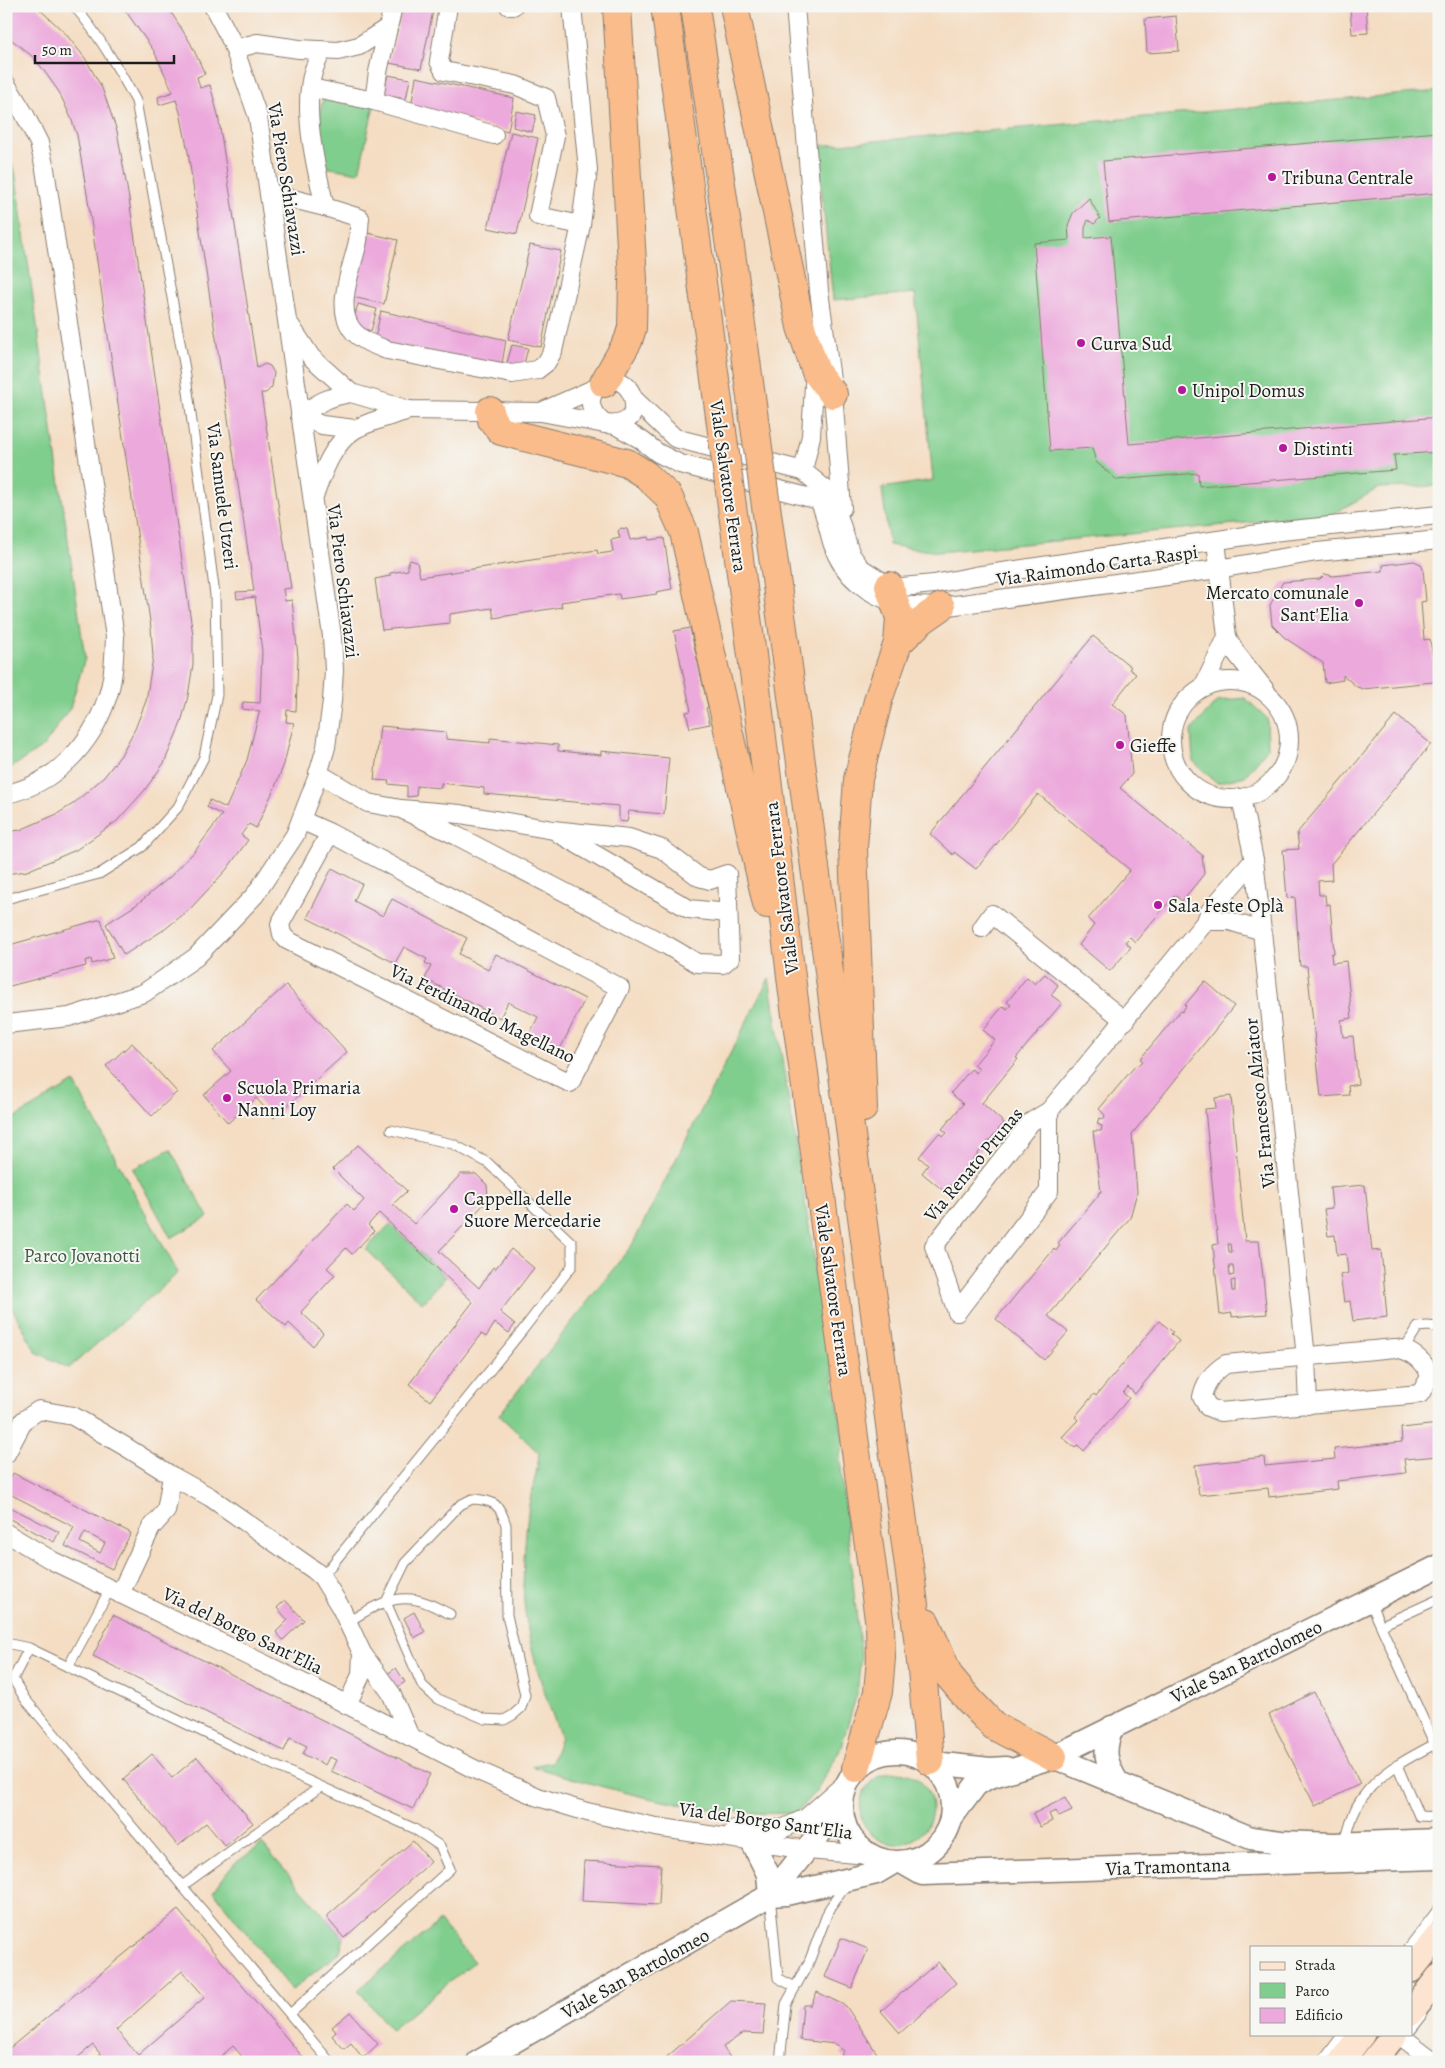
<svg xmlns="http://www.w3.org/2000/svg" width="1445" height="2068" font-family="Alegreya,serif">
<rect width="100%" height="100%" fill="#f6f6f2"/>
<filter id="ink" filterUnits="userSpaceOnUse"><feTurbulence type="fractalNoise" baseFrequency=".02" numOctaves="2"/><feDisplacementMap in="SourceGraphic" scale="10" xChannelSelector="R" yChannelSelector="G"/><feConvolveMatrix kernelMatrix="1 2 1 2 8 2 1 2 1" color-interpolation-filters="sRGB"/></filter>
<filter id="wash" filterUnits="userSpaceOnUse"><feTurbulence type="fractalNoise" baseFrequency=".0096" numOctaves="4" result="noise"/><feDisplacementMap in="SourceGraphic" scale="20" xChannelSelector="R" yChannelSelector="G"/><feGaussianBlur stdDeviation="1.12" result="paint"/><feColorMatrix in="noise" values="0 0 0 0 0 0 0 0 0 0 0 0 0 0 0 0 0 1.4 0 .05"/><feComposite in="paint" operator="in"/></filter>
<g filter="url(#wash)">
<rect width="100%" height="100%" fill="#f4ddc3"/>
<!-- green -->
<g fill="#80ce8d" stroke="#4e7554">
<path d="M1439,91v395l-60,2 -48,27 -393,37 -49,-7 -7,-57 51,-8 -18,-187 -82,7 -16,-154z"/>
<path d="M327,93l47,12 -15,68 -34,-6c-4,-19 -11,-59 2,-74z"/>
<path d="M6,152l9,20 70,486 -15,50 -26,38 -38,25z"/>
<path d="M1245,698l22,20 1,30 -23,28 -28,7 -24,-22 -2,-30 26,-30z"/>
<path d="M769,978l74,460 -3,19 3,35 18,164 -4,38 -17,56 -24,41 -20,22c-91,4 -179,-21 -265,-47l21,-4 9,-25c-16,-40 -30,-82 -36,-125 -4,-29 0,-76 4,-107 3,-17 9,-34 10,-52l-40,-38 133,-170z"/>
<path d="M74,1082l104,191 -109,95 -33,-16 -30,-55v-174z"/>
<path d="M170,1149l38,68 -37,21 -38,-69z"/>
<path d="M390,1224l56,53 -24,26 -56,-54z"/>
<circle cx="896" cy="1808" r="36"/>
<path d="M262,1844l82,94 -4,14 -48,38 -79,-99 21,-27z"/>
<path d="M440,1921l34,41 -83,68 -33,-40z"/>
</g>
<g id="blocks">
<!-- building -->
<g fill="#eca9dc" fill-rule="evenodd">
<path d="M6,6h30l29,27 20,25 17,30 15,43 12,68 64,436v29l-5,32 -7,27 -17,40 -20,28 -27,30 -41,29 -49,21 -21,3v-42l14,-2 37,-16 16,-10 31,-27 17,-22 14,-26 11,-28 7,-44 -2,-29 -63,-428 -11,-65 -6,-17 -12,-26 -17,-24 -9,-11 -27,-22z"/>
<path d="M122,6h45l23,36 15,32 -8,3 3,11 10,-3 8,30 39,253 8,-4 5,2 4,7 -2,14 -6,6h-5l30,195 -8,1 2,12 7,-1 6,57 -2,54 -9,-1 -1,12 8,1 -10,41 -9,23 -19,41 -7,-4 -8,11 7,5 -21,29 -37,40 -25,20 -41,26 -18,-31 30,-19 34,-28 25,-26 27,-36 -15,-8 3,-7 16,8 21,-48 11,-43 2,-6 -18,-2 1,-7 17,1 2,-52 -7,-54 -18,2 -1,-7 18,-1 -66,-439 -8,-40 -4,-12 -17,5 -1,-8 15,-5 -19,-41z"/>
<path d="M403,6h31l-13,63 -32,-6z"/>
<path d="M1350,6h16l2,27 -16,1z"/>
<path d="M1176,16l3,35 -32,2 -2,-34z"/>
<path d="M388,75l22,4 -4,20 -23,-4z"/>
<path d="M416,77l98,21 -6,33 -97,-23z"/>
<path d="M516,111l20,4 -4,17 -19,-5z"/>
<path d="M511,132l27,6 -21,96 -29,-6z"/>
<path d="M1438,132l1,61 -330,29 -6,-61z"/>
<path d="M1089,198l11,20 -6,6 -6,-4 -3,8v10l26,-2 18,208 310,-27v35l-45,3 2,15 -197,16 -1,-13 -81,7 -21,-18 -4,-14 -42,3 -16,-208 35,-3 -1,-15 5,-12z"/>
<path d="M368,233l30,7 -14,64 -32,-7z"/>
<path d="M530,245l31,6 -20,96 -33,-7z"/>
<path d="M358,304l19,5 -6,22 -19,-6z"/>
<path d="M381,311l125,29 -5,30 -127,-27z"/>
<path d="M512,345l16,3 -5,20 -16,-5z"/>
<path d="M621,528l6,1 3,11 18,-3 1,3 15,-2 8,51 -16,3 1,2 -37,5 -1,-5 -58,8 1,5 -68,11 -2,-10 -42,6v9l-68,7 -7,-51 15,-3v-3l18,-3v-7l2,-3 7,2 3,15 177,-27 1,4 15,-2 -2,-12 9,-2 -2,-7z"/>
<path d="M1414,561l7,3 2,5 3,32 -5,1 3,38 6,-1 6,39 -3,4 -70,7 -6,-2 -14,-12v5l-18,3 -2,-20 -38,-25 -13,-13 -2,-20 13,-23 37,-3 5,-5 8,2 50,-5v-6z"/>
<path d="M690,628l18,79 -2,1 4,16 -20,4 -4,-16 5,-1 -17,-80z"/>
<path d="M1093,636l38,31 -2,2 7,5 -24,30 15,11 5,59 -12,14 82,67 2,19 -22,27 -7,-6 -40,47 -5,-5 -5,5 6,5 -21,24 -31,-26 15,-20 -6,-6 42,-49 -92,-76 -62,75 -22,-17 -1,3 -23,-21z"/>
<path d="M1396,715l35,29 -100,120 1,16 -14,1 1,14h6l1,10 4,-1 4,49 -3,1 1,9 14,-2 6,57 -11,2 2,17 10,-1 5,48 -10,2 1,9 -28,2 -14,-131h-7l-5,-69 -8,1 -4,-48 16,-1 -2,-16z"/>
<path d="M380,726l66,6v7l44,4v-5l68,7v6l43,4v-4l68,7 -5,56 -35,-3 -2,11 -8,-1v-15l-135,-12v-6l-43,-5v5l-24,-2 -1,10 -9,1v-11l-19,-2 1,-3 -15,-1z"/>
<path d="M332,868l30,16 -8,17 29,15 9,-17 75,39 -8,16 29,16 8,-16 89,45 -25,50 -30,-16 8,-16 -30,-15 -8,16 -75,-39 6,-13 -6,-3 2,-4 -23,-12 -9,16 -88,-45z"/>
<path d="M101,919l12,39 -21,6 -1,-5 -6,2 1,5 -80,21v-41z"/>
<path d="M1045,974l13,11 -7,10 11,8 -46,55 2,1 -36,44 22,20 -59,69 -23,-19 6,-8 -9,-8 20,-24 5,3 3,-3 -5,-4 21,-25 -12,-11 20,-24 5,4 3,-4 -5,-4 21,-25 -12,-10 20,-24 4,3 4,-4 -4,-3 20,-25 8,7z"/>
<path d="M1205,981l29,25 -102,128 5,58 -7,26 -82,98 20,16 -24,28 -48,-41 58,-70 2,2 4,-6 -2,-2 40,-47 1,-4h2l-8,-61h8l1,-5 -5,-2 2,-6 5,1 1,-4 -6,-6 37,-44 2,1 5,-5 -3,-2 40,-48 2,1 4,-6 -1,-1z"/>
<path d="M286,985l61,67 -73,66 -18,-20 -28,25 -24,-28 27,-24 -18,-20z"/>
<path d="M132,1043l45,49 -25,24 -46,-50z"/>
<path d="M1231,1096l14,145h14l8,73 -35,3v-4l-12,2 -7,-70 5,-1 -13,-135 11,-1 -1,-10zM1228,1244h3l1,8h-3zM1229,1266h4l1,9 -4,1zM1235,1280v11h-3l-1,-10z"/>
<path d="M358,1145l49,46 -14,13 21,20 47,-50h15l11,11 1,15 -49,51 40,37 14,-21 2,2 16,-20 23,19 -34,44 15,12 -6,9 -14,-10 -9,14 -5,-3 -51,67 -21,-17 64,-82 -94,-89 -11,12 6,6 -22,23 -6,-6 -19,20 8,7 -34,37 22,21 -10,13 -24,-23 -3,4 -30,-27 91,-96 7,7 10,-11 -31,-31z"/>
<path d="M1365,1185l7,66 9,-1 6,67 -34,4 -3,-20 -6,1 -4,-27 8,-2 -2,-19 -9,1 -2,-20 -7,1 -4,-27 8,-1 -2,-20z"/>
<path d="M1159,1321l14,11 -2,2 8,7 -44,53 -7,-7 -5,6 6,5 -45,53 -6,-6 -3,3 -13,-11 16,-17 -3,-3 19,-23 2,2z"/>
<path d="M1439,1424v32l-35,3 2,14 -69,8 1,8 -69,8 -1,-9 -69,7 -4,-30 69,-8 1,9 70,-7 -1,-10 68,-7 -1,-14z"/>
<path d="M13,1473l118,60 -19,36 -47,-23 9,-19 -68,-35v-4zM85,1532l20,11 -5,10 -20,-11z"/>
<path d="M6,1505l53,27 -5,10 -48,-25z"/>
<path d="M285,1600l19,20 -21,20 -7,-8 12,-12 -11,-12z"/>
<path d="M414,1612l11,20 -11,6 -10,-20z"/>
<path d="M113,1615l317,159 -17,35 -82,-38 5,-11 -7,-3 -4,8 -22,-11 4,-8 -17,-8 -6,13 -191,-95z"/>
<path d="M396,1668l9,14 -9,6 -9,-14z"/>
<path d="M1314,1692l46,92 -45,22 -46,-91z"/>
<path d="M152,1754l20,24 25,-21 56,66 -28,23 -19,-23 -28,23 -55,-67z"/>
<path d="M1065,1798l7,13 -13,6 -3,-6 -7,3 3,7 -12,6 -7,-13z"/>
<path d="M413,1841l18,21 -87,76 -18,-21z"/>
<path d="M584,1861l77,4 -2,40 -77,-4z"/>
<path d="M178,1910l129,152h-60l-14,-16 -19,16h-107l-14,-17 -21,17h-66v-11zM182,1971l23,26 -67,58 -22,-25z"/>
<path d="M841,1938l27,11 -16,39 -27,-11z"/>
<path d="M938,1962l18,21 -56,50 -19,-22z"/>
<path d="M817,1992l29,14 34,52 -4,4h-28l-7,-7 3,-4 -9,-7 -35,-4 3,-35h8z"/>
<path d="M731,2001l35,2 -3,31 -20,-1 -20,14 10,15h-72z"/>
<path d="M350,2012l28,32 -15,14 -12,-15 -7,6 -12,-13 4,-4 -4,-5z"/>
</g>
</g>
</g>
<g filter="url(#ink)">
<use href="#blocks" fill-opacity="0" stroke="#887c70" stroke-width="1"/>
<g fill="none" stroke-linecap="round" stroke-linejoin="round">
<!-- service casing -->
<g stroke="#887c70" stroke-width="11">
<g id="service">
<path d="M6,899l93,-25 43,-27 36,-40 26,-50 13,-62 -2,-100 -30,-226 -49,-268c-18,-33 -37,-66 -62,-95"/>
<path d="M1404,1349l14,-22 9,-1 12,1"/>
<path d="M472,1499c22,1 28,5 34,26l1,90 18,80 -4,13 -8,7 -9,5 -19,-1 -49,-21 -14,-13 -36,-83 19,-39 55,-58z"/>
<path d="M322,1577l200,-246 50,-65v-23l-84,-80 -35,-19 -62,-14"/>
<path d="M1370,1602l69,152"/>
<path d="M348,1622c21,-13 44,-28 69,-22 11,2 22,9 33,14"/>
<path d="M1382,1625l57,-26"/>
<path d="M6,1643l23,5 209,101 175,79 27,18 10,23 -160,145"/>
<path d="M29,1648l-16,31 12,20 305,363"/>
<path d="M68,1667l42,-78"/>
<path d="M1397,1765l22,51 20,1"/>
<path d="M1344,1843c5,-11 7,-26 13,-37 18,-32 51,-48 82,-64"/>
<path d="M182,1886l138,-99"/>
<path d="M770,1895l8,83 17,9"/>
<path d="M1409,1947l30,-39"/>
<path d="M1411,2030l11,-14"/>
<path d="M780,2062l6,-58 23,-42 20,-53 13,-19 5,-4"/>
<path d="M1322,2062l21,-28"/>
</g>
</g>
<!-- minor casing -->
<g stroke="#887c70" stroke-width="20">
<g id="minor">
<path d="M509,6h4"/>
<path d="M572,6l16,164 -7,55"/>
<path d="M795,6l24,285 14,103 9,114"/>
<path d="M235,49l22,-6 42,6 39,2 21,-5 28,-18"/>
<path d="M322,51c-3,7 -7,14 -9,21 -11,40 3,96 12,135"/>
<path d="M6,84l19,31 14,28 6,26 70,468c-1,21 -1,42 -8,61 -15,46 -52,86 -101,96"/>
<path d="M311,88l63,13 120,34"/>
<path d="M374,101l4,-29 15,-66"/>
<path d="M269,193l56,14 35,11c-1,8 -1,16 -2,23 -5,25 -23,64 -7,87 8,12 23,17 36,22l125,24 25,-4 9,-7 7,-12 28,-126 -43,-9 17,-80 -9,-38 -31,-13 -71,-14 -5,-10 9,-55"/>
<path d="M290,325l21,32 40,36 58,17 132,2"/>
<path d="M598,387l-57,25 64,12c53,6 23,-65 -6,-38 -15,14 -7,29 6,38"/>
<path d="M635,400l40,38 128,33 28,23 20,61 10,13 28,18 13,1 32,-3 41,-8 297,-44 167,-17"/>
<path d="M300,416l22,9 33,4"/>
<path d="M300,416c19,-14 28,-19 51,-23"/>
<path d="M615,425l25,14 18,14 22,11 139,36"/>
<path d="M803,471l8,-35 4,-69"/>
<path d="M313,499c9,-24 19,-55 41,-69 12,-8 40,-15 55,-20"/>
<path d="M819,500c7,14 9,30 14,45 10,31 35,50 66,59 13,3 29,2 42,3l277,-38 99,-17 122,-12"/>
<path d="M1227,637l9,16 30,38"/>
<circle cx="1230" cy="740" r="59"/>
<path d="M1203,687l24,-50 -11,-96"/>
<path d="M318,773l50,30 33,6 59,5 93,16 76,8 33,11 37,28 11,3 17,-6 3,84 -7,6 -26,-1 -29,-17 -211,-110 -56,-27"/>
<path d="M1241,798l13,62 8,71 44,427 2,47"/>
<path d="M301,820l29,13 290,155 -50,95 -283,-143 -5,-6 -2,-10 50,-91"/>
<path d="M558,833l131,76 39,4"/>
<path d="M1206,921h23l33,10"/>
<path d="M982,928l10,-14 133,107"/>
<path d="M6,1024l63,-7 75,-24 52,-36 59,-62 40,-60 22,-57 9,-31 6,-46 2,-31 -2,-34 -74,-519 -26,-75 -19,-36"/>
<path d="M957,1312l-23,-66 97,-124 18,-11 157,-190 4,-10 44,-51"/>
<path d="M957,1312l92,-121v-80"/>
<path d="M1395,1348c16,2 31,13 35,29l-10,17 -200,18 -12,-5 -6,-10c3,-15 11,-25 24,-33z"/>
<path d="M6,1454l18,-34 15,-10 34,6 53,31 46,29 38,21 104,73 8,7 19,31 21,45 29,40 19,44"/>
<path d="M6,1533l47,28 279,136 142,72 64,28 49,15 69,15 151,23 62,5"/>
<path d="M120,1594l31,-66 15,-17 6,-35"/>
<path d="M347,1705l14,-30 1,-22"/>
<path d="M734,1829h48l24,-11 42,-37"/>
<path d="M1398,2034l37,28"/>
</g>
</g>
<!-- tertiary casing -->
<g stroke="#887c70" stroke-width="25">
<g id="tertiary">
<path d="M1112,1727c-9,24 -7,35 6,56"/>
<circle cx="897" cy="1807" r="55"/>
<path d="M1053,1757l198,81 30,4 53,2 105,-4"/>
<path d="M933,1763l57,6 16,-1"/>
<path d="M951,1818l25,-33 11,-7 66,-21 386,-191"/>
<path d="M752,1842l16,32 2,21"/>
<path d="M901,1862l21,12 517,-16"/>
<path d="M770,1895l16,-1 90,-21 17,-10"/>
<path d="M478,2062l292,-167 72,-89"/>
</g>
</g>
<!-- secondary casing -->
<g stroke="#887c70" stroke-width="28">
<g id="secondary">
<path d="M1411,1970l28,-35"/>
<path d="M1411,2013l28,-36"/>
<path d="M1341,2062l21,-28"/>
<path d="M1373,2062l22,-28"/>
</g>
</g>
<!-- trunk casing -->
<g stroke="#887c70" stroke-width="30">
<g id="trunk">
<path d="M665,6l38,284"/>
<path d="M695,6l41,282"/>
<path d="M734,6l67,321 15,45 17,22"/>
<path d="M604,383l24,-42 4,-13 1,-48 -16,-274"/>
<path d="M490,411l2,9 9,11 126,32 19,12 22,21 16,36 83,372"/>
<path d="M898,643l23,-22 20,-14"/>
<path d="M785,644l126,937 11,89 8,91"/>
<path d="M752,655l41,338 87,633 1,32 -3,34 -22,76"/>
<path d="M863,1108l-10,-260 5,-69 21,-82 19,-54 2,-25 -11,-32"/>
<path d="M926,1623l23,53 21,25 24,25 59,31"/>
</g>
</g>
<!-- service -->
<use href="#service" stroke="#fff" stroke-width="9"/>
<!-- minor -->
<use href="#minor" stroke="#fff" stroke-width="18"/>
<!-- tertiary -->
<use href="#tertiary" stroke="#fff" stroke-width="22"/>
<!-- secondary -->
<use href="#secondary" stroke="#fde4d0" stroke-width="25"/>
<!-- trunk -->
<use href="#trunk" stroke="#f9bc8a" stroke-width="28"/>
<!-- trunk-bridge casing -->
<g stroke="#887c70" stroke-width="30" stroke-linecap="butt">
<g id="trunk-bridge">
<path d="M736,288l49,356"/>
<path d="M703,290l49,365"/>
</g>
</g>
<!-- trunk-bridge -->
<use href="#trunk-bridge" stroke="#f9bc8a" stroke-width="28"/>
</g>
</g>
<!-- markers -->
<g fill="#b5179e" stroke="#f6f6f2" stroke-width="2">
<circle cx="1272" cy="177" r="5"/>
<circle cx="1081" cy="343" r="5"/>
<circle cx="1182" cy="390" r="5"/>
<circle cx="1283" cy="448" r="5"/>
<circle cx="1359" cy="603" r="5"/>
<circle cx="1120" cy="745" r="5"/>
<circle cx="1158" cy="905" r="5"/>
<circle cx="227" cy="1098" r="5"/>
<circle cx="454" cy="1209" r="5"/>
</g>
<g text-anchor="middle" stroke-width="4" stroke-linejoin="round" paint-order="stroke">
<!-- poi labels -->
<g font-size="19" fill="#1c1c1c" stroke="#f6f6f2" text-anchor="start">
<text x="1282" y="184">Tribuna Centrale</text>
<text x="1091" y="350">Curva Sud</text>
<text x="1192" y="397">Unipol Domus</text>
<text x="1293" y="455">Distinti</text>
<text x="1349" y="599" text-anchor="end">Mercato comunale<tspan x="1349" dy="22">Sant'Elia</tspan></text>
<text x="1130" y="752">Gieffe</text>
<text x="1168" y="912">Sala Feste Oplà</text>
<text x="237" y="1094">Scuola Primaria<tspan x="237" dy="22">Nanni Loy</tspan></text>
<text x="464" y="1205">Cappella delle<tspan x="464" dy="22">Suore Mercedarie</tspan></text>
</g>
<!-- street labels -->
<g font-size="19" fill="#1c1c1c" stroke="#f6f6f2">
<text transform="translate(287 179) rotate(81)" y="7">Via Piero Schiavazzi</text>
<text transform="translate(729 486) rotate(82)" y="7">Viale Salvatore Ferrara</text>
<text transform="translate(223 496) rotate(83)" y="7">Via Samuele Utzeri</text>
<text transform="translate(1097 565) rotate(-8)" y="7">Via Raimondo Carta Raspi</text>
<text transform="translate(344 581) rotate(83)" y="7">Via Piero Schiavazzi</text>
<text transform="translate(781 888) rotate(-97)" y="7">Viale Salvatore Ferrara</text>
<text transform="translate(483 1013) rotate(26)" y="7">Via Ferdinando Magellano</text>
<text transform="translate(1259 1103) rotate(-96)" y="7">Via Francesco Alziator</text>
<text transform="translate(973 1164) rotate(-50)" y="7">Via Renato Prunas</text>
<text transform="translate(834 1290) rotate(82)" y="7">Viale Salvatore Ferrara</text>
<text transform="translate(243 1630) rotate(26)" y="7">Via del Borgo Sant'Elia</text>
<text transform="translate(1246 1661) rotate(-26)" y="7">Viale San Bartolomeo</text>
<text transform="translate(766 1820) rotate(8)" y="7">Via del Borgo Sant'Elia</text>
<text transform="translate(1168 1866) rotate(-2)" y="7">Via Tramontana</text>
<text transform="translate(635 1973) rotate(-29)" y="7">Viale San Bartolomeo</text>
</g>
<!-- park labels -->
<g font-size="19" fill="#3f5a44" stroke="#f6f6f2">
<text x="82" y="1262">Parco Jovanotti</text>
</g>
</g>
<!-- margin -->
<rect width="1445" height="2068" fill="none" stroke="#f6f6f2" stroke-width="25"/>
<!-- legend -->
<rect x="1250" y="1946" width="162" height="90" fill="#f6f6f2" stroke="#9f9f9c"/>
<rect x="1260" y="1962" width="25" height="8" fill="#fde4d0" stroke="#9f9f9c"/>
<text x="1295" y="1970" font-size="15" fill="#1c1c1c">Strada</text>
<rect x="1260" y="1983" width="25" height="15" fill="#80ce8d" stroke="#9f9f9c"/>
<text x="1295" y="1996" font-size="15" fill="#1c1c1c">Parco</text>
<rect x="1260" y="2008" width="25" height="15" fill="#eca9dc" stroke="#9f9f9c"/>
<text x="1295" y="2020" font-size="15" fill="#1c1c1c">Edificio</text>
<!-- scale -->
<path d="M35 55v8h139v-8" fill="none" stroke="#1c1c1c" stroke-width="2.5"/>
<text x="42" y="55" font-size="15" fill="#1c1c1c" stroke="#f6f6f2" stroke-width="4" paint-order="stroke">50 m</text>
</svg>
